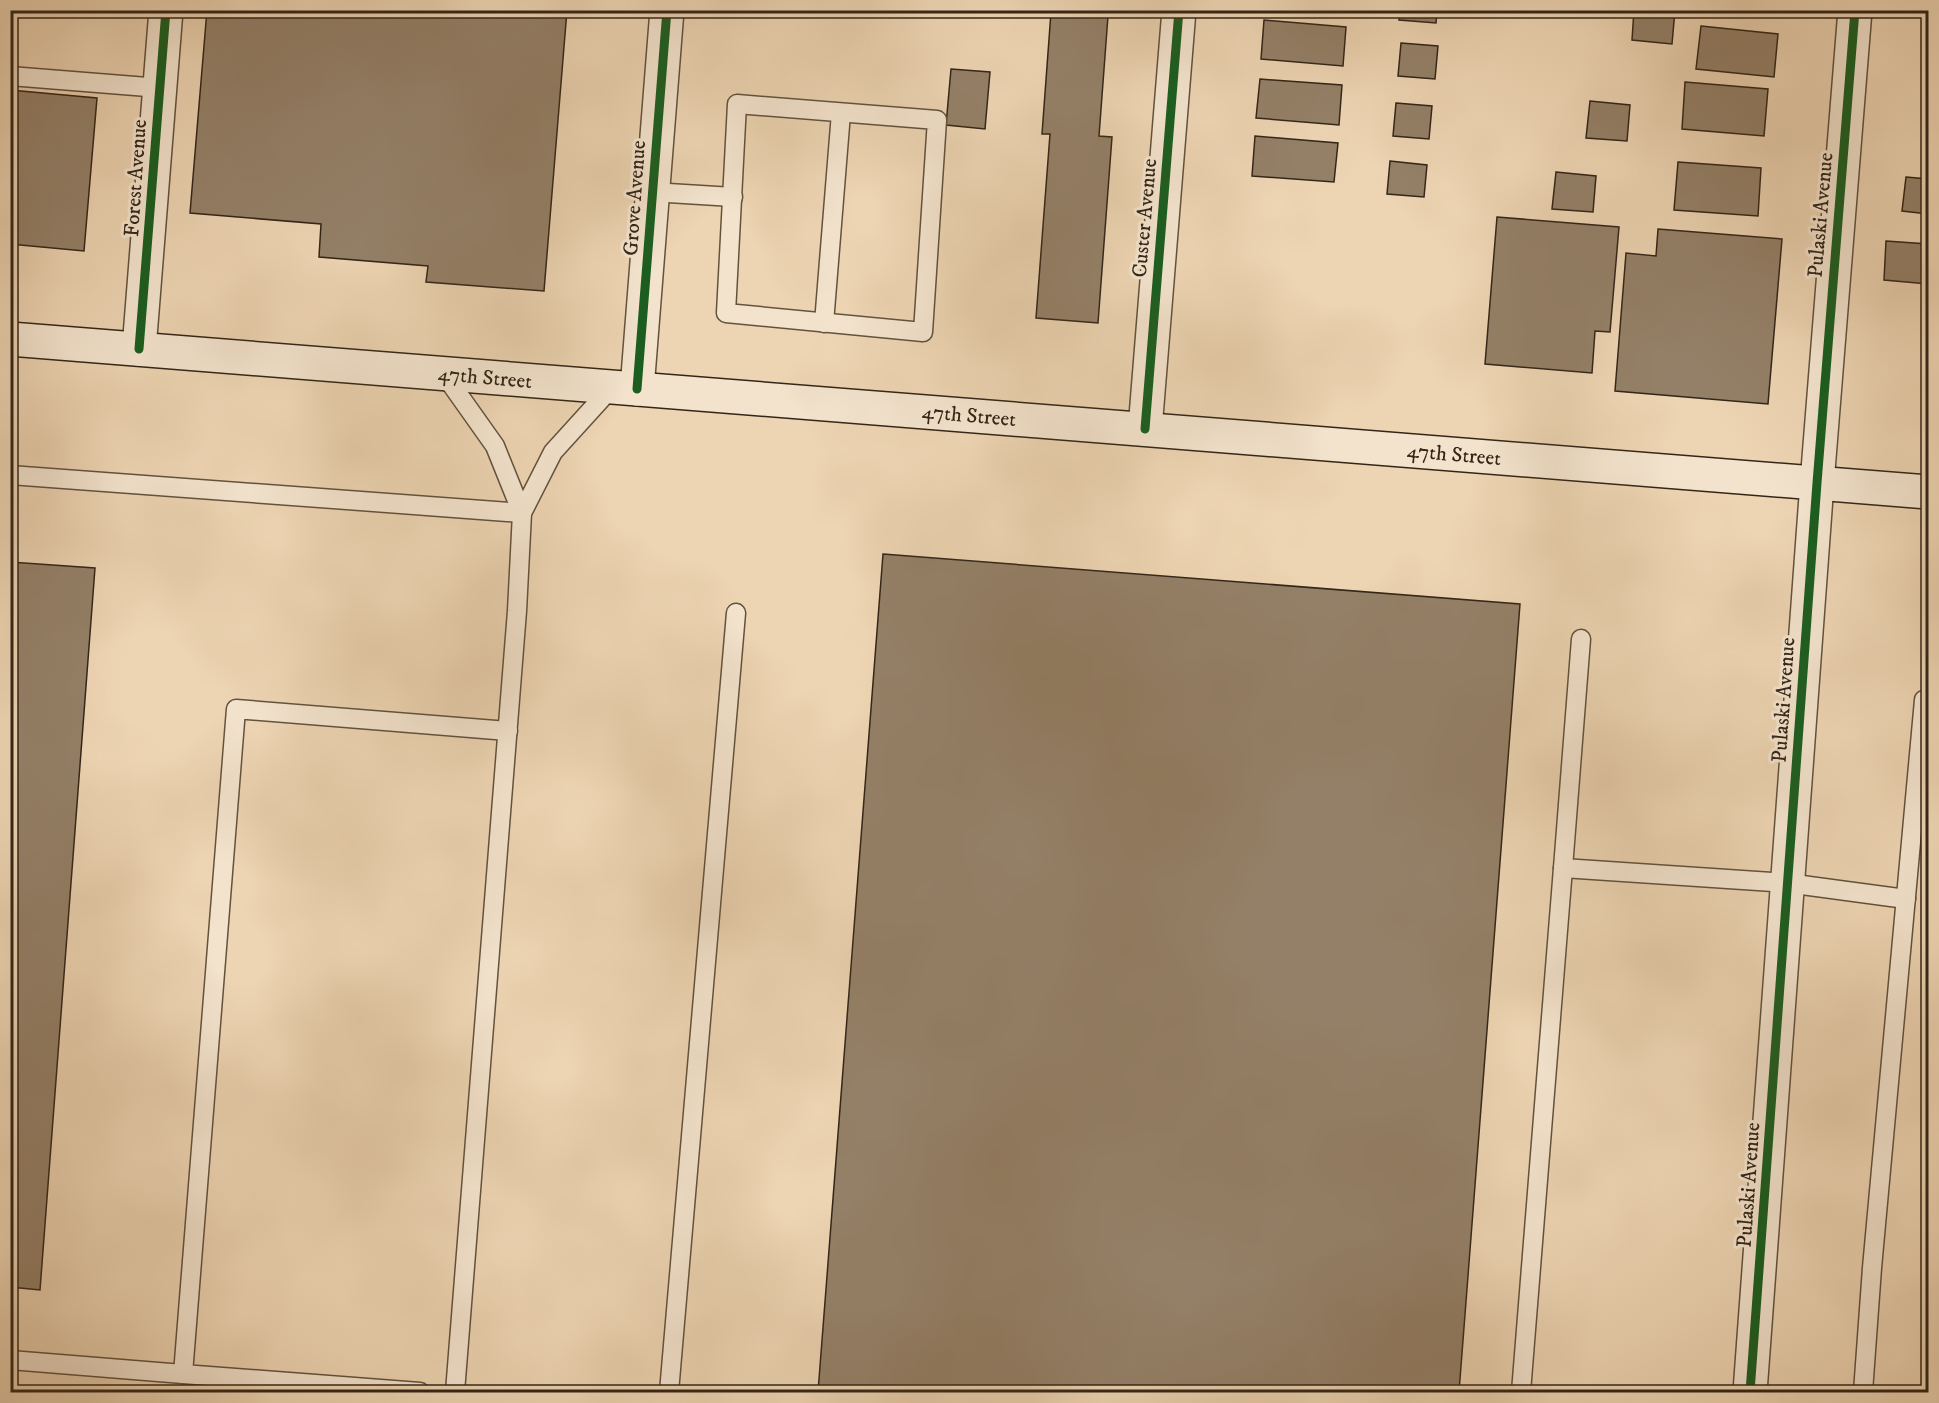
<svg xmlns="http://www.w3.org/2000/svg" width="1939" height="1403" font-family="'IM FELL DW Pica',serif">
<rect width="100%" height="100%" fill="#edd4b2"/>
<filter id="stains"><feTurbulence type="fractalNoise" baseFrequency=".00333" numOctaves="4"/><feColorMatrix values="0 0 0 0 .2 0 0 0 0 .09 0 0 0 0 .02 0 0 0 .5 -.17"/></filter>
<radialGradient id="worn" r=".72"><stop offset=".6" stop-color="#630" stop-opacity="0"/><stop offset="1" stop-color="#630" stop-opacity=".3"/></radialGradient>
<!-- building -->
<g fill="#948068" stroke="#332618" stroke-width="1.5">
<path d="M207,10h360l-23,281 -118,-9 2,-16 -109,-9 2,-33 -131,-11z"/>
<path d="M1400,10h37l-1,13 -37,-3z"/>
<path d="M1634,10h41l-3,34 -40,-4z"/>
<path d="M1051,12l57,4 -9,120 13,1 -14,186 -62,-5 14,-184h-8z"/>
<path d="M1264,20l82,7 -3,39 -82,-7z"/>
<path d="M1701,26l77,8 -4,43 -78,-8z"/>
<path d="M1401,43l37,3 -3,33 -37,-3z"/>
<path d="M951,69l39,3 -5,57 -39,-4z"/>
<path d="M1928,76v64h-5z"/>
<path d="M1260,79l82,6 -3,40 -83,-7z"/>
<path d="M1685,82l83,7 -4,47 -82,-7z"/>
<path d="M10,90l87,8 -13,153 -74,-7z"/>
<path d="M1590,101l40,4 -3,36 -41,-3z"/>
<path d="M1396,103l36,3 -3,33 -36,-3z"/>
<path d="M1255,136l83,7 -4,39 -82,-6z"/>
<path d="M1390,161l37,4 -3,32 -37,-3z"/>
<path d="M1678,162l83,6 -3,48 -84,-6z"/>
<path d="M1556,172l40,4 -3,36 -41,-3z"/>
<path d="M1906,177l22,2v35l-26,-3z"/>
<path d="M1497,217l122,10 -9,105 -15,-1 -3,42 -107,-9z"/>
<path d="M1658,229l124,10 -14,165 -153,-13 11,-138 30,3z"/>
<path d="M1886,241l42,3v40l-44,-4z"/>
<path d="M883,554l637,50 -61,788h-641z"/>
<path d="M10,562l85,6 -55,722 -30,-3z"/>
<path d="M1928,1336v56h-4z"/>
</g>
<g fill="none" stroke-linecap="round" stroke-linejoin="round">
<!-- service casing -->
<g stroke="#62523e" stroke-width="21">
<g id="service">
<path d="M10,76l150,12"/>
<path d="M737,104l200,16 -14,212 -197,-19z"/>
<path d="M652,192l81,5"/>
<path d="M824,323l17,-210"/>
<path d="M444,374l51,72 27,67"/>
<path d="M10,475l512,38"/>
<path d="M1581,639l-18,229 224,15 119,16"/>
<path d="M10,1360l173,14"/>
<path d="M420,1392l-237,-18 53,-665 272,22"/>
<path d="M455,1392l62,-781 5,-98 31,-61 59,-65"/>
<path d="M669,1392l67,-779"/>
<path d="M1521,1392l42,-524"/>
<path d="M1863,1392l9,-124 52,-568 4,-1"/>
</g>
</g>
<!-- minor casing -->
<g stroke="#62523e" stroke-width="36">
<g id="minor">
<path d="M139,349l27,-339"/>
<path d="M637,389l30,-379"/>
<path d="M1145,429l34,-419"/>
<path d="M1750,1392l67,-909 38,-473"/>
</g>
</g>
<!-- secondary casing -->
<g stroke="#332618" stroke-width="36">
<path id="secondary" d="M10,339l1918,153"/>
</g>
<!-- service -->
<use href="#service" stroke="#f3e3cd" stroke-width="18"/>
<!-- minor -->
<use href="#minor" stroke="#f3e3cd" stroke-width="33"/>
<!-- secondary -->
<use href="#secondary" stroke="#f3e3cd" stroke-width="33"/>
<!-- cycleway casing -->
<g stroke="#f3e3cd" stroke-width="13">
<g id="cycleway">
<path d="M139,349l27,-339"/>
<path d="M637,389l30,-379"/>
<path d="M1145,429l34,-419"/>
<path d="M1750,1392l67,-909 38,-473"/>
</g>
</g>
<!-- cycleway -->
<use href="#cycleway" stroke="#1b5e20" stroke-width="9"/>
</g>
<g text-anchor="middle" stroke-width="6" stroke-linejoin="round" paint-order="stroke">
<!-- street labels -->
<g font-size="21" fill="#332618" stroke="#f3e3cd">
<text transform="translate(135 178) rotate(-86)" y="7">Forest Avenue</text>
<text transform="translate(634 198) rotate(-86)" y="7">Grove Avenue</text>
<text transform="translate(1820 215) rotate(-85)" y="7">Pulaski Avenue</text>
<text transform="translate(1144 218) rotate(-85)" y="7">Custer Avenue</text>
<text transform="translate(485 377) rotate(5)" y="7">47th Street</text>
<text transform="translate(969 415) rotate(5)" y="7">47th Street</text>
<text transform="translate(1454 454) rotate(5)" y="7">47th Street</text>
<text transform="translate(1783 700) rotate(-86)" y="7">Pulaski Avenue</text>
<text transform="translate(1748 1185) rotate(-86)" y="7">Pulaski Avenue</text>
</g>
</g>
<!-- margin -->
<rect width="1939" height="1403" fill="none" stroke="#edd4b2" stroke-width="36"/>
<rect x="12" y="12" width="1915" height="1379" fill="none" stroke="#332618" stroke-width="3"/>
<rect x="18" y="18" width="1903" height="1367" fill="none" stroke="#332618" stroke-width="1.5"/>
<rect width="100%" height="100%" filter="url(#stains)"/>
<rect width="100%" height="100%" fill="url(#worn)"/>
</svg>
